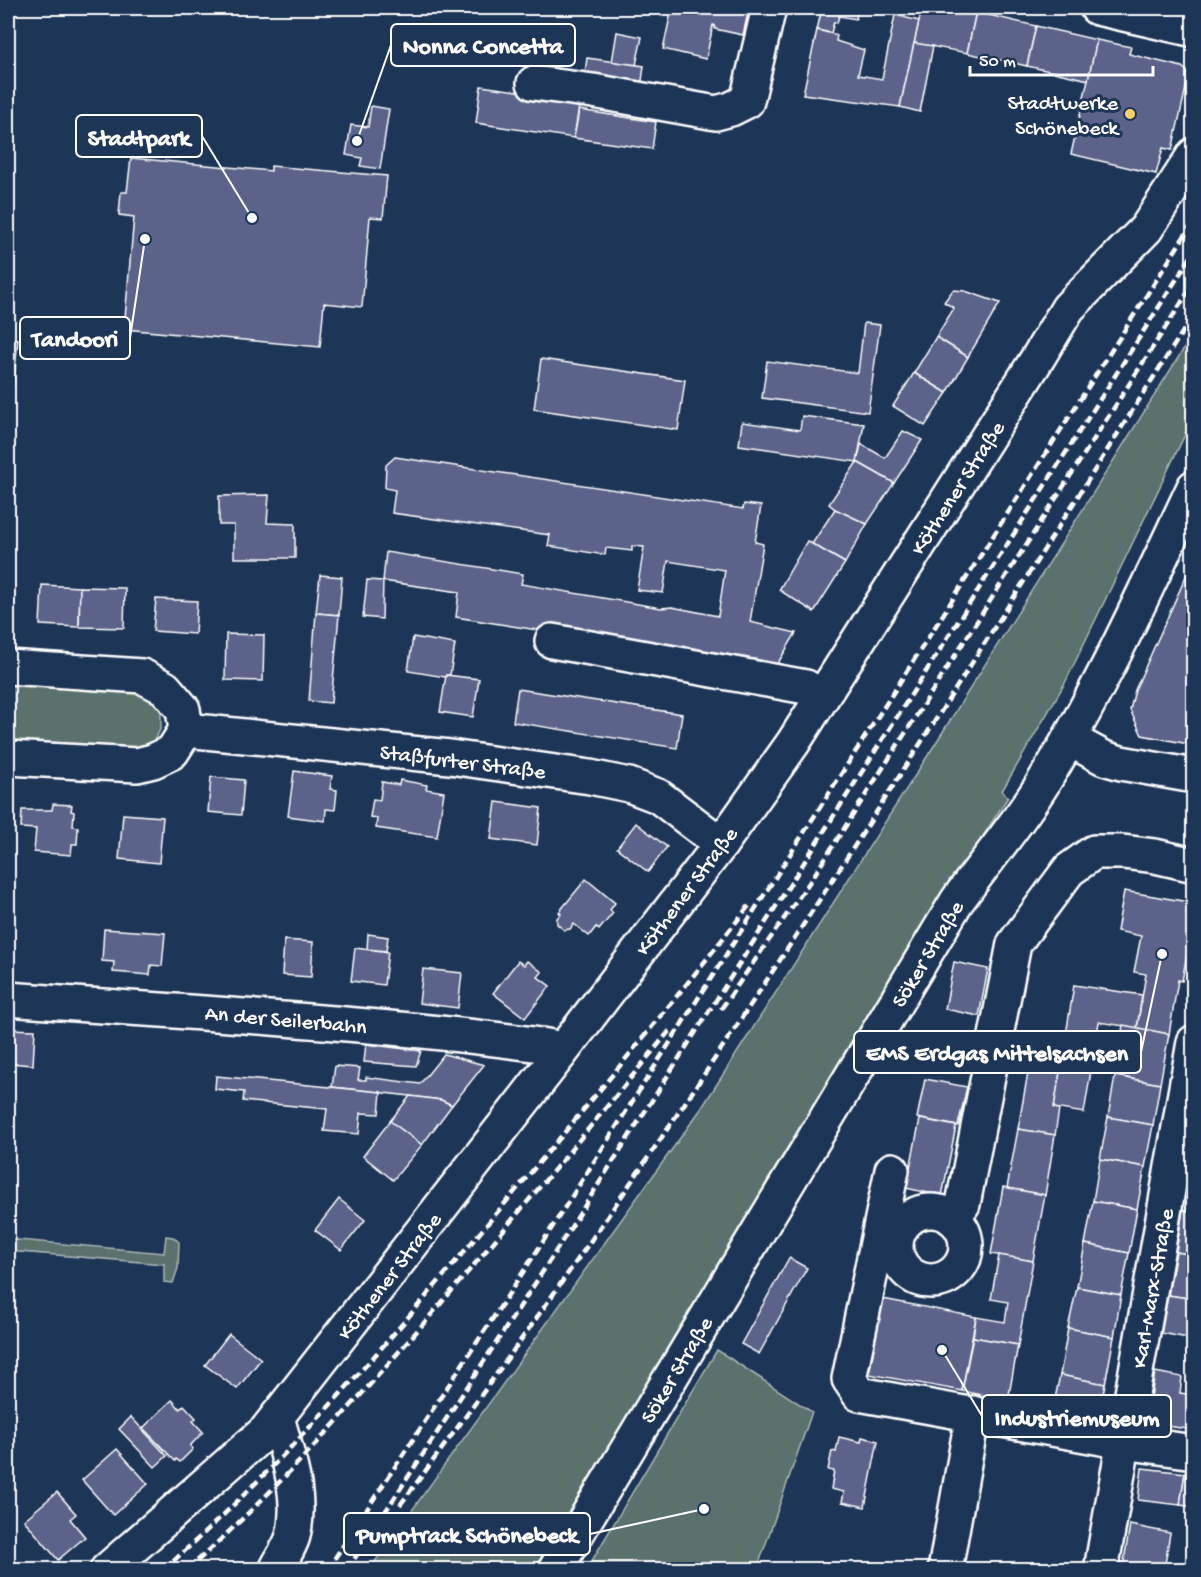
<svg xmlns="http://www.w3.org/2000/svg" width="1201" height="1577" font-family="'Gochi Hand',sans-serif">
<rect width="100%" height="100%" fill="#1d3557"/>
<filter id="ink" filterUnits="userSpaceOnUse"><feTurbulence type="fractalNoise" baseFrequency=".0167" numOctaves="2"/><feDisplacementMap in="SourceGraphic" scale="12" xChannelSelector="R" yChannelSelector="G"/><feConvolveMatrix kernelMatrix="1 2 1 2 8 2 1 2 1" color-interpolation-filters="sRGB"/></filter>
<g filter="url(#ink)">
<!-- green -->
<g fill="#5a716d" stroke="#acb8b6" stroke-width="1.5">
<path d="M1193,334v84l-128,265 -63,108 6,6 -88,138 -383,634 -168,1 332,-461 231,-360z"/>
<path d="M8,674l121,7 29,22 3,8v16l-3,7 -5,8 -11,10 -134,-2z"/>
<path d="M166,1236l7,1 6,5 -1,26 -5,15 -9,-1v-18l-156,-13v-12l156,14z"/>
<path d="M717,1350l95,62 -55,157h-170z"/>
</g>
<!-- building -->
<g fill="#5c638a" stroke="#fff" stroke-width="1.5">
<path d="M652,8h20l-1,6z"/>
<path d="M672,8h77l-6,27 -28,-6 -1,-4h-1l-7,34 -43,-10z"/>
<path d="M822,8h36l-2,11 -17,-3 -2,7 -3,-1 -3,11 -14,-3z"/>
<path d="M922,8h34l20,4 -9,41 -53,-10z"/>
<path d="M976,12l60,14 -9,40 -60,-13z"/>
<path d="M895,15l24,6 -19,86 -97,-13 14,-64 20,5 -1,6 28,9 -6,25 24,4z"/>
<path d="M1036,26l61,14 -8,40 -62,-14z"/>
<path d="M617,32l25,5 -6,28 -24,-3z"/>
<path d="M1097,40l34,7 -2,7 53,13 6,5v7l-16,71 -9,-2 -7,26 -85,-20z"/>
<path d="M914,43l19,3 -13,66 -20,-5z"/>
<path d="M587,58l57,8 -3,22 -57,-8z"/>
<path d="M481,86l99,14 -6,38 -98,-15z"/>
<path d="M371,106l18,3 -9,60 -20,-3 2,-8 -16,-3 5,-30 17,2z"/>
<path d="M579,110l77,12 -4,27 -78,-11z"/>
<path d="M131,158l140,13v-5l116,10 -4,42 -13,-1 -8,90 -38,-4 -4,44 -196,-18 10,-112 -15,-2 2,-23h6z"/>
<path d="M953,290l12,1 35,12 -32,54 -32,-20 18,-29 -10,-6z"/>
<path d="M864,323l16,2 -12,87 -106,-14 5,-37 91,12z"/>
<path d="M936,337l32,20 -21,36 -33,-20z"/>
<path d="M8,338l10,1 -5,50 -5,-1z"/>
<path d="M541,359l144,21 -7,50 -144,-21z"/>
<path d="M914,373l33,20 -22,33 -32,-20z"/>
<path d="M802,416l62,8 -7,38 -118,-17 3,-23 58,8z"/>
<path d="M903,431l19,9 -28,43 -37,-21 4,-18 24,14z"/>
<path d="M395,457l348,52 1,-5 17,2 -6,36 8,2 -13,78 46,11 -24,40 -159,-31 -157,-25 3,-25 -76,-11 3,-29 137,22 -2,10 140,24 11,-1 46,9 7,-46 -57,-9 -5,32 -26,-3 7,-43 -12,-1v5l-26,-3 -1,7 -57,-9 2,-11 -158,-22 3,-23 -10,-2 1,-23z"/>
<path d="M857,462l37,21 -27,41 -32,-15 -6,-5z"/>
<path d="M269,495l-2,28 28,1v34h-61v-33h-15v-29z"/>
<path d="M835,509l32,15 -22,39 -33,-19z"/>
<path d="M807,541l38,22 -31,49 -35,-22z"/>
<path d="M8,561h4l-2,42h-2z"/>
<path d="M1187,574l7,1v170l-52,-10 -12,-25 5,-20z"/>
<path d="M320,575l22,2 -3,38 -23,-2z"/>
<path d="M367,580l16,1 -1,38 -19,-2z"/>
<path d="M42,585l38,2 -1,40 -39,-2z"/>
<path d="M80,587l45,1 -1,40 -45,-1z"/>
<path d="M156,599l41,2 -2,33 -42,-3z"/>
<path d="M316,613l23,2 -8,88 -22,-2z"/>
<path d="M226,634l38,1 -1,46 -38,-1z"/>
<path d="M413,637l42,7 -5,31h-4l-1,2 -37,-6z"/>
<path d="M446,675l33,4 -6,38 -33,-5z"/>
<path d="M518,689l164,25 -5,34 -164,-26z"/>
<path d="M294,771l38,5 -2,13 7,1 -2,20 -9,-1 -1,12 -37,-5z"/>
<path d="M211,777l33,3 -3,35 -33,-3z"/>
<path d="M400,780l27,5 -1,4 18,3 -7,45 -61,-9 1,-10 -7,-1 3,-18 7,1 2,-18 17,3z"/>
<path d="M496,802l45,6 -4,37 -46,-6z"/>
<path d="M53,804l19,1 -1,6 3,1 -1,14 5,1 -1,17h-5l-1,11 -37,-3 2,-23 -15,-1 1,-18h30z"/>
<path d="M123,814l40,3 -4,46 -40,-4z"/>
<path d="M636,823l31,24 -19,25 -31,-24z"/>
<path d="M586,879l29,24 -5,7 3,3 -14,17 -3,-3 -7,9 -15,-12 -4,5 -6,1 -7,-6v-6l4,-4 -2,-2z"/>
<path d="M1124,891l70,12v14l-12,64 -4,-1 -9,54 -32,-6 9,-54 -12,-2 7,-36 -24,-5z"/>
<path d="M104,929l61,4 -3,33 -11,-1 -1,10 -37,-3 1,-10 -12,-1z"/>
<path d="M368,934l20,3 -2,14 -19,-2z"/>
<path d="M284,940l29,2 -2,35 -29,-2z"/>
<path d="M355,948l33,4 -4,33 -33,-4z"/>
<path d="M518,961l6,4 3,-4 15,11 -4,5 12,9 -25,32 -32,-25z"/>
<path d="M954,962l34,7 -9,47 -34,-7z"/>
<path d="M423,969l39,4 -4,35 -39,-5z"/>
<path d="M1074,985l68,10 -5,33 -38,-6 -8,49 -30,-5z"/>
<path d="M1123,1025l46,9 -9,50 -45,-8z"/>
<path d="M8,1029l27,1 -2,35 -25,-2z"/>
<path d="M366,1044l55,7 -5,15 -52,-4z"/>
<path d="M1032,1050l31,6 -9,52 5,1 -4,26 -37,-6z"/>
<path d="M444,1054l40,11 -32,40 -11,-5 -31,-4 -78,-9 3,-21 25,2 -2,12h8v-3l54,7z"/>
<path d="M1061,1066l30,5 -7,42 -30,-5z"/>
<path d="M216,1076l165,16 -2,22 -18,-1 -2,21 -35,-3 3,-22 -84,-8 1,-9 -29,-3z"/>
<path d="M1115,1076l45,8 -7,41 -45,-8z"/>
<path d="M925,1079l42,8 -9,39 -41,-8z"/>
<path d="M410,1096l31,4 11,5 -30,40 -32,-24z"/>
<path d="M1108,1117l45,8 -8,42 -45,-8z"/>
<path d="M920,1119l36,7 -14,70 -36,-8z"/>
<path d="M390,1121l32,24 -29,35 -30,-24z"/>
<path d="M1018,1129l37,6 -10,60 -38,-7z"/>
<path d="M1100,1159l45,8 -8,42 -44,-8z"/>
<path d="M1190,1169l4,1v42l-11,-2z"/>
<path d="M1003,1187l42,8 -12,66 -42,-7z"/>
<path d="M339,1199l26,21 -24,30 -26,-20z"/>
<path d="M1093,1201l44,8 -8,44 -44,-9z"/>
<path d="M1183,1210l11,2v43l-18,-3z"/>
<path d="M1085,1244l44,9 -8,42 -44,-8z"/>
<path d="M1176,1252l18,3v44l-26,-4z"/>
<path d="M999,1255l34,6 -15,84 -45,-8 3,-20 29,5 3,-20 -17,-3z"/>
<path d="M789,1258l18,10 -48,86 -18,-10z"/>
<path d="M1077,1287l44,8 -7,42 -46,-9z"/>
<path d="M1168,1295l26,4 -1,40 -32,-6z"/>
<path d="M883,1299l93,18 -14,74 -93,-17z"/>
<path d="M1068,1328l46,9 -9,47 -45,-9z"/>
<path d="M229,1334l32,25 -24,30 -32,-24z"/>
<path d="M973,1337l45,8 -10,55 -46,-9z"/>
<path d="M1155,1372l27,5 -2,16 14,2v35l-47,-7z"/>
<path d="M1060,1375l45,9 -6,33 -46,-9z"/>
<path d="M172,1400l8,9 4,-4 12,13 -3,3 10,11 -13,14 3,3 -13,13 -4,-3 -1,2 -32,-33z"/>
<path d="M131,1417l36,39 -12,11 -36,-38z"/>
<path d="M839,1437l22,5 1,-5 16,4 -13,66 -23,-5 2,-10 -13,-3 3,-18 -6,-1 4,-19 4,1z"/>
<path d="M117,1449l31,35 -35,31 -31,-35z"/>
<path d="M1142,1468l43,5 -5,32 -42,-5z"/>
<path d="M1185,1473l9,1v33l-14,-2z"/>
<path d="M57,1492l19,22 -6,5 15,18 -27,23 -34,-40z"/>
<path d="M1130,1525l40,8 -6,37h-26l-15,-3z"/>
</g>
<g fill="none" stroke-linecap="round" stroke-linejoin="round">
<!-- minor casing -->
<g stroke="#fff" stroke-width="38">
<g id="minor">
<path d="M1097,8l97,22"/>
<path d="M534,83l59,8 123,22 15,-4 16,-8 22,-93"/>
<path d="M552,641l254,46 16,10"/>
<path d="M8,667l134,9 23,12 18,21 3,21 -14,22 -19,9 -16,4 -129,-7"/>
<path d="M186,730l264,27 140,20 39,8 29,11 63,48"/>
<path d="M1069,739l35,19 17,5 73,13"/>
<path d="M8,999c178,14 356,22 533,46l11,2 8,7"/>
<path d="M892,1170l-43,209 10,15 265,48 70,10"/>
<circle cx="931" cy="1246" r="35"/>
<path d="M952,1218l11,-14 51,-260 55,-74 25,-18h29l32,4 39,9"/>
<path d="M107,1570l159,-139 294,-377 161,-210 72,-101 246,-387 29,-48 78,-79 48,-74"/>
<path d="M276,1570c5,-11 14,-23 17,-34 10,-40 -6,-81 -16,-119"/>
<path d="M555,1570l402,-669c28,-39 60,-76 86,-118 58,-94 104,-196 151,-296"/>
<path d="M945,1570l28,-157"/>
<path d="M1101,1570l93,-528"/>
</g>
</g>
<!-- minor -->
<use href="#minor" stroke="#1d3557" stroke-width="33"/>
<!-- rail -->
<g stroke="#fff" stroke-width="4.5" stroke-dasharray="9 4.5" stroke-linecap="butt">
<path d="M721,1009l92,-132 381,-594"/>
<path d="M400,1505c287,-382 537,-789 794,-1191"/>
<path d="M163,1570c118,-103 220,-222 320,-341 91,-107 181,-215 268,-326"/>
<path d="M187,1570c83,-73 158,-156 230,-239 86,-99 170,-200 254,-302"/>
<path d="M327,1570l210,-319 657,-1030"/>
<path d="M347,1570l189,-288 658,-1030"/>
</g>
</g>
</g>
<!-- markers -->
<circle fill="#ffd166" stroke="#1d3557" stroke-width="2" cx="1130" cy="114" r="6"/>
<g text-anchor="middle" stroke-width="6" stroke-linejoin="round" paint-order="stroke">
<!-- poi labels -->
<g font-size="22" fill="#fff" stroke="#1d3557" text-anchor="end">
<text x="1118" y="109">Stadtwerke<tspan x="1118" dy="25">Schönebeck</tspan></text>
</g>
<!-- street labels -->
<g font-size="22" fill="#fff" stroke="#1d3557">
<text transform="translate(956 487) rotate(-57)" y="8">Köthener Straße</text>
<text transform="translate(463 760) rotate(7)" y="8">Staßfurter Straße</text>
<text transform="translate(685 890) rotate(-53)" y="8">Köthener Straße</text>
<text transform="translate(926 953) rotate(-59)" y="8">Söker Straße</text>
<text transform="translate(286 1018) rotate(5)" y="8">An der Seilerbahn</text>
<text transform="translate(388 1275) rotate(-52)" y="8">Köthener Straße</text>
<text transform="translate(1151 1288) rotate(-80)" y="8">Karl-Marx-Straße</text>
<text transform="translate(675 1369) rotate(-59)" y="8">Söker Straße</text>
</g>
</g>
<!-- callouts -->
<path fill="none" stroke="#fff" stroke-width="2" d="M357 141L391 45M252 218L202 136M145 239L130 338M1162 954L1141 1052M942 1350L982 1416M704 1509L590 1534"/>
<g fill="#fff" stroke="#1d3557" stroke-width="2">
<circle cx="357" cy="141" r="6"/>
<circle cx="252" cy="218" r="6"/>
<circle cx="145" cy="239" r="6"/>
<circle cx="1162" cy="954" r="6"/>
<circle cx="942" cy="1350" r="6"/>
<circle cx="704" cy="1509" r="6"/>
</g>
<g fill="#1d3557" stroke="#fff" stroke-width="2">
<rect x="391" y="24" width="184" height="42" rx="6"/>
<rect x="76" y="115" width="126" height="42" rx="6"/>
<rect x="20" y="317" width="110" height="42" rx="6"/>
<rect x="854" y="1031" width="287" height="42" rx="6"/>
<rect x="982" y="1395" width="189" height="42" rx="6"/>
<rect x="344" y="1513" width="246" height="42" rx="6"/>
</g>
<g font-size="24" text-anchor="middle" font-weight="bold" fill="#fff">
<text x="483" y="53">Nonna Concetta</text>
<text x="139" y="145">Stadtpark</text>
<text x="75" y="346">Tandoori</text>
<text x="997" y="1060">EMS Erdgas Mittelsachsen</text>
<text x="1077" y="1425">Industriemuseum</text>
<text x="467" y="1542">Pumptrack Schönebeck</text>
</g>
<!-- margin -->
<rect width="1201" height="1577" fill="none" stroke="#1d3557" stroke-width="30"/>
<rect x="15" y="15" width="1171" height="1547" fill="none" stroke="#fff" stroke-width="2" filter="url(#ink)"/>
<!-- scale -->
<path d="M970 66v9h183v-9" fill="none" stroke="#ffffff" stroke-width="3"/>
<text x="979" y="66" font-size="18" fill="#ffffff" stroke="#1d3557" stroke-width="4.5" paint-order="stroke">50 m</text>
</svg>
